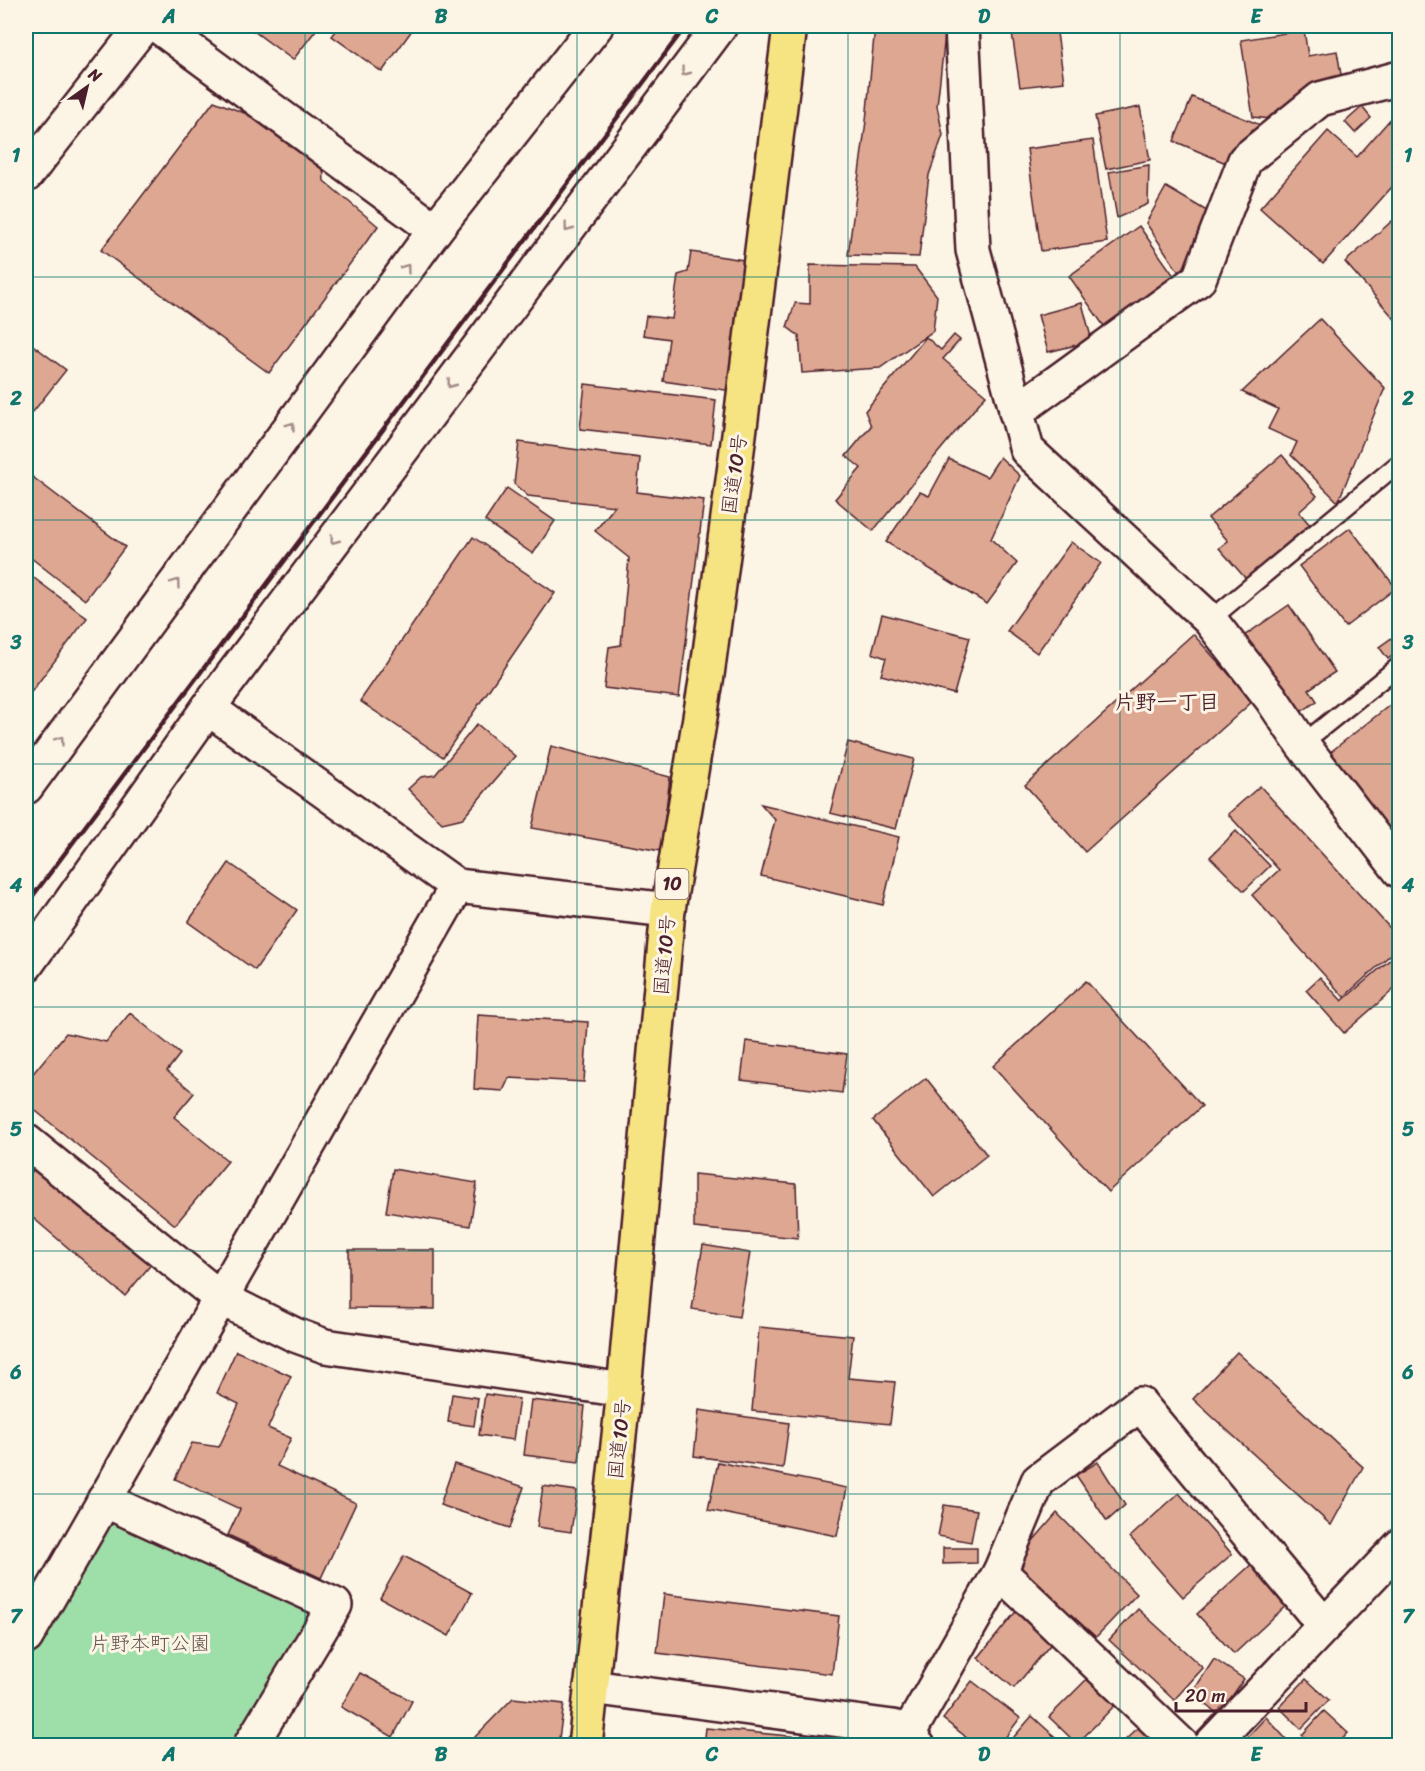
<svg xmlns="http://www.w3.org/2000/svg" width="1425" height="1771" font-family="Sriracha,'Klee One',sans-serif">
<rect width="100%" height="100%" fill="#fcf5e5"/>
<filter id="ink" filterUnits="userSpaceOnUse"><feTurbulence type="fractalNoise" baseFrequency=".0167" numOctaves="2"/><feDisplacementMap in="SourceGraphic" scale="12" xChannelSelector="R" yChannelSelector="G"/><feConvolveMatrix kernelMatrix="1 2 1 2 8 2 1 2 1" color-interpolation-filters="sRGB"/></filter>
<g filter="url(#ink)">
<!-- green -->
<path fill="#9edea8" stroke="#747e6a" stroke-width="1.5" d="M108,1512l215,97 -83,136 -214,1v-92z"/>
<!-- building -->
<g fill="#dda792" stroke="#4a1f2b" stroke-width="1.5">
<path d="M247,26h72l-26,34z"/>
<path d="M340,26h75l-33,46 -50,-36z"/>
<path d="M875,26h71l-9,80 6,29 -14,40 -10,82 -71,-2 18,-134z"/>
<path d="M1011,26h45l8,56 -44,5z"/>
<path d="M1304,30l4,26 29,-5 6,35 -64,34 -26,-3 -12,-77z"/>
<path d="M1192,97l71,29 -30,40 -59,-25z"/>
<path d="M214,101l63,25 46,37 1,18 54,45 -109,147 -168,-123z"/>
<path d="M1140,107l10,53 -44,9 -11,-53z"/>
<path d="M1362,107l9,11 -16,15 -10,-11z"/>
<path d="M1393,116l7,6v56l-77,86 -63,-56 68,-77 29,26z"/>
<path d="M1093,140l14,102 -66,9 -14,-102z"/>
<path d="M1149,165l-1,39 -31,14 -8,-46z"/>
<path d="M1166,187l51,30 -35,60 -36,-54z"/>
<path d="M1392,221l8,8v96l-55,-63z"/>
<path d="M1139,226l40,57 -71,49 -39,-56z"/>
<path d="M691,252l59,9 -18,130 -69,-10 6,-42 -26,-4 3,-19 26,3 6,-44 10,-3z"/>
<path d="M810,265l105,2 22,29 -4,35 -53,37 -78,5 -3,-37 -12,-9 8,-24 15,1z"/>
<path d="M1082,303l10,38 -44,11 -10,-37z"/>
<path d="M1320,319l65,69 -47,114 -47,-47 6,-13 -29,-13 10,-20 -36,-17z"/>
<path d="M954,335l6,5 -17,19 43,36 -113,136 -38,-32 26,-31 -15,-12 25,-30 -6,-15 61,-74 15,13z"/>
<path d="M26,340l40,30 -33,42 -7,-6z"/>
<path d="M585,384l131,16 -5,44 -131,-15z"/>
<path d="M519,442l121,16 -3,34 67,8 -25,197 -75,-9 5,-41 12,-2 8,-87 -34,-27 20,-25 -87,-10 -14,-12z"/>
<path d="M1282,455l35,41 -18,16 11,13 -64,54 -27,-31 9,-7 -20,-23z"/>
<path d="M1000,457l20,19 -29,63 26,24 -30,41 -101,-62 34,-50 9,4 20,-37 38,18z"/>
<path d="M26,472l99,75 -40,53 -59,-46z"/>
<path d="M1400,484v17l-8,-11z"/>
<path d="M507,488l48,33 -22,33 -48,-33z"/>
<path d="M1350,528l46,60 -51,39 -46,-61z"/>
<path d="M473,537l82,56 -112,164 -83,-56z"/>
<path d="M1071,542l30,21 -64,90 -30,-22z"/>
<path d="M26,572l61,46 -61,81z"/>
<path d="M1289,605l46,67 -26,17 8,12 -19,13 -54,-78z"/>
<path d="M882,614l88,23 -16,57 -73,-19 5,-17 -14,-5z"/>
<path d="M1400,632v18l-12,9 -9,-12z"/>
<path d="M1193,634l60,67 -168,151 -60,-67z"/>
<path d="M1400,697v152l-76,-92z"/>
<path d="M477,724l38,32 -52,62 -21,5 -34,-34 13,-12 14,-2z"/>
<path d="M848,742l66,17 -18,70 -66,-16z"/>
<path d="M551,746l119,31 -9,74 -129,-23z"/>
<path d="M1260,786l140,153v7l-56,51 -92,-102 27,-25 -51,-56z"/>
<path d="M761,804l138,33 -16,68 -122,-29 14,-56z"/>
<path d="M1236,831l34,35 -26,25 -34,-34z"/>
<path d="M229,863l68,47 -42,60 -67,-48z"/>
<path d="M1400,951v33l-56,49 -38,-43 14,-13 22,24z"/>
<path d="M1086,981l116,125 -94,86 -115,-126z"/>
<path d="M130,1013l50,41 -13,17 27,22 -20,24 54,44 -53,64 -149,-122v-21l40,-49 40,9z"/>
<path d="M478,1015l110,7 -4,60 -75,-4 -6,13 -29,-2z"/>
<path d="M746,1041l101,13 -5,39 -101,-13z"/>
<path d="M926,1078l61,77 -53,42 -61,-77z"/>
<path d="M38,1164l115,98 -28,34 -99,-84v-33z"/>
<path d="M393,1169l84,14 -7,43 -84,-14z"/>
<path d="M694,1174l102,10 2,54 -104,-10z"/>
<path d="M703,1245l47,8 -11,64 -47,-8z"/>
<path d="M349,1250h86v59l-86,-1z"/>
<path d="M759,1327l94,9 -5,42 47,4 -5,42 -138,-13z"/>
<path d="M236,1351l55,25 -23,52 23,10 -14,28 79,37 -35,75 -93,-43 12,-26 -65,-30 17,-36 27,4 20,-43 -22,-11z"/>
<path d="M1237,1352l126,115 -32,58 -138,-126z"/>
<path d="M452,1394l26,4 -4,28 -26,-4z"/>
<path d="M485,1394l34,5 -6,41 -34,-5z"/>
<path d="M531,1400l54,6 -6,56 -55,-7z"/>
<path d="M699,1410l90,13 -6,45 -89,-12z"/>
<path d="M718,1462l129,26 -10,48 -129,-26z"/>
<path d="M1098,1462l27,43 -18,16 -31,-46z"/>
<path d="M454,1464l70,23 -14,41 -70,-23z"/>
<path d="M543,1486l34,5 -6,41 -34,-5z"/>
<path d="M1179,1493l53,61 -49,43 -53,-60z"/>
<path d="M944,1505l33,5 -6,32 -33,-6z"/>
<path d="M1057,1513l80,81 -41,43 -83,-73z"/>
<path d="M943,1548h34v15l-34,1z"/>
<path d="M404,1556l68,37 -23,43 -69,-38z"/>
<path d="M1254,1562l37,39 -57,53 -37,-40z"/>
<path d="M664,1594l175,22 -7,58 -175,-21z"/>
<path d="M1018,1609l37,30 -41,49 -36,-30z"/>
<path d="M1138,1609l65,59 -29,32 -65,-60z"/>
<path d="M1214,1659l30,20 -25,36 -27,-22z"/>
<path d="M360,1673l52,28 -19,36 -52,-30z"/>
<path d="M1089,1677l27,27 -39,40 -28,-27z"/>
<path d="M1306,1679l23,21 -28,29 -22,-22z"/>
<path d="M972,1681l48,37 -21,28h-21l-35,-27z"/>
<path d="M513,1698l51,6 -6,41 -87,-4z"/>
<path d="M1324,1711l24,22 -12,13h-22l-12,-11z"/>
<path d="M1032,1716l33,30h-59z"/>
<path d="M1266,1717l21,23 -5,6h-43z"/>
<path d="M1143,1723l22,23h-46z"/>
<path d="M706,1728l148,14v4h-150z"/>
</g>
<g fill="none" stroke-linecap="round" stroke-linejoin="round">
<!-- service casing -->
<g stroke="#4a1f2b" stroke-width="21">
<g id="service">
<path d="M1210,620l190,-158"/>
<path d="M1302,744l98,-79"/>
</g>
</g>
<!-- minor casing -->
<g stroke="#4a1f2b" stroke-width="38">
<g id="minor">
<path d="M158,26l277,204"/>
<path d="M962,26l11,224 54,200 183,170 61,78 31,46 98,127"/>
<path d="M26,175l117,-149"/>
<path d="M1016,412l183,-133 46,-119 75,-61 80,-21"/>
<path d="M208,708l249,178 211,24"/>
<path d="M26,1141l194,157 75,37 30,11 299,44"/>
<path d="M104,1500l231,105 -85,141"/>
<path d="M1000,1572l38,-91 102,-77 184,221"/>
<path d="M26,1637l431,-751"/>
<path d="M591,1687l302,40 15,7 10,12"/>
<path d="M908,1734l92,-162 183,174"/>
<path d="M1210,1746l190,-200"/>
</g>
</g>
<!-- tertiary casing -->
<g stroke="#4a1f2b" stroke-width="38">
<g id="tertiary">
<path d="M26,787l409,-557 161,-204"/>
<path d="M26,965l182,-257 512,-682"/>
</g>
</g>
<!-- trunk casing -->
<g stroke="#4a1f2b" stroke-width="38">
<path id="trunk" d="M585,1746l39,-356 44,-480 39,-235 32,-240 51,-409"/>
</g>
<!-- service -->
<use href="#service" stroke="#fcf5e5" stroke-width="16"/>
<!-- minor -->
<use href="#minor" stroke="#fcf5e5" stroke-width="33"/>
<!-- tertiary -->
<use href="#tertiary" stroke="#fcf5e5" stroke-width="33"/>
<!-- trunk -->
<use href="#trunk" stroke="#f6e381" stroke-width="33"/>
<!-- rail -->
<path stroke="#4a1f2b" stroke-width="4.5" d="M26,905l660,-879"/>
</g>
<!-- one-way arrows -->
<defs><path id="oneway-chevron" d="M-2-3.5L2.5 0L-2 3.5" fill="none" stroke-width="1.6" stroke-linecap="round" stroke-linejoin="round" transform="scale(1.5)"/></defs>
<g stroke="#a38a88">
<use href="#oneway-chevron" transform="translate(685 72) rotate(127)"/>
<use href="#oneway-chevron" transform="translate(568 228) rotate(127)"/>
<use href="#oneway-chevron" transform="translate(406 268) rotate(-54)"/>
<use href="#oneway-chevron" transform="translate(451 384) rotate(127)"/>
<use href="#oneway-chevron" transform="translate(291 426) rotate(-54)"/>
<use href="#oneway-chevron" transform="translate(334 540) rotate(127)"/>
<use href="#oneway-chevron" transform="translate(176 583) rotate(-54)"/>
<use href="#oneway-chevron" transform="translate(60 740) rotate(-54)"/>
</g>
</g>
<!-- grid -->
<path fill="none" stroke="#0f766e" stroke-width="1.5" stroke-opacity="0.55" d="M305,26v1720M577,26v1720M848,26v1720M1120,26v1720M26,277h1374M26,520h1374M26,764h1374M26,1007h1374M26,1251h1374M26,1494h1374"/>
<g text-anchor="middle" stroke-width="6" stroke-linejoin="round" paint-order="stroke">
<!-- shield labels -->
<rect fill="#fcf5e5" stroke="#7f5f63" stroke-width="1.5" x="655.5" y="869" width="33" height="30" rx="4.5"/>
<g font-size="18" font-weight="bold" fill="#4a1f2b">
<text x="672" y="890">10</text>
</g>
<!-- street labels -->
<g font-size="20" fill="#4a1f2b" stroke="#fcf5e5">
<text transform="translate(734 474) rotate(-82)" y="7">国道10号</text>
<text transform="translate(664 955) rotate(-85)" y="7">国道10号</text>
<text transform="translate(619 1439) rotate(-84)" y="7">国道10号</text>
</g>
<!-- park labels -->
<g font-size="20" fill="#5f4f4a" stroke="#fcf5e5">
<text x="150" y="1650">片野本町公園</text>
</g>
<!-- neighbourhood labels -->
<g font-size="21" font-weight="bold" fill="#4a1f2b" stroke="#fcf5e5">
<text x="1167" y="709">片野一丁目</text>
</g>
</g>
<!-- margin -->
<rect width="1425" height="1771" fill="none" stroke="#fcf5e5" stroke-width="66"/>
<!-- north arrow -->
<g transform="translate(87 87) rotate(34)" stroke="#fcf5e5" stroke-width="4.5" paint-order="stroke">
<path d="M0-4.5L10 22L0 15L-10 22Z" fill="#4a1f2b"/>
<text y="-9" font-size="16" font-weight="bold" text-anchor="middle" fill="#4a1f2b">N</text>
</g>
<!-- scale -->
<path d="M1176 1702v9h130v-9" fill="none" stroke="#4a1f2b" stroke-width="3"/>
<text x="1185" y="1702" font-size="18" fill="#4a1f2b" stroke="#fcf5e5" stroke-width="4.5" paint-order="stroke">20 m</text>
<rect x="33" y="33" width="1359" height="1705" fill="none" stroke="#0f766e" stroke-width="2"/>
<g font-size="20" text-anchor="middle" font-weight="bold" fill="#0f766e">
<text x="169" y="23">A</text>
<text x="441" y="23">B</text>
<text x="712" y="23">C</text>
<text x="984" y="23">D</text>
<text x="1256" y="23">E</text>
<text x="16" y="162">1</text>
<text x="1408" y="162">1</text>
<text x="16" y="405">2</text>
<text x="1408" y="405">2</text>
<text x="16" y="649">3</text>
<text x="1408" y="649">3</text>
<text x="16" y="892">4</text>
<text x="1408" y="892">4</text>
<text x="16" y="1136">5</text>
<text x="1408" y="1136">5</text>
<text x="16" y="1379">6</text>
<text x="1408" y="1379">6</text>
<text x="16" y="1623">7</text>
<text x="1408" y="1623">7</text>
<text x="169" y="1761">A</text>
<text x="441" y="1761">B</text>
<text x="712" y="1761">C</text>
<text x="984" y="1761">D</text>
<text x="1256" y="1761">E</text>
</g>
</svg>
